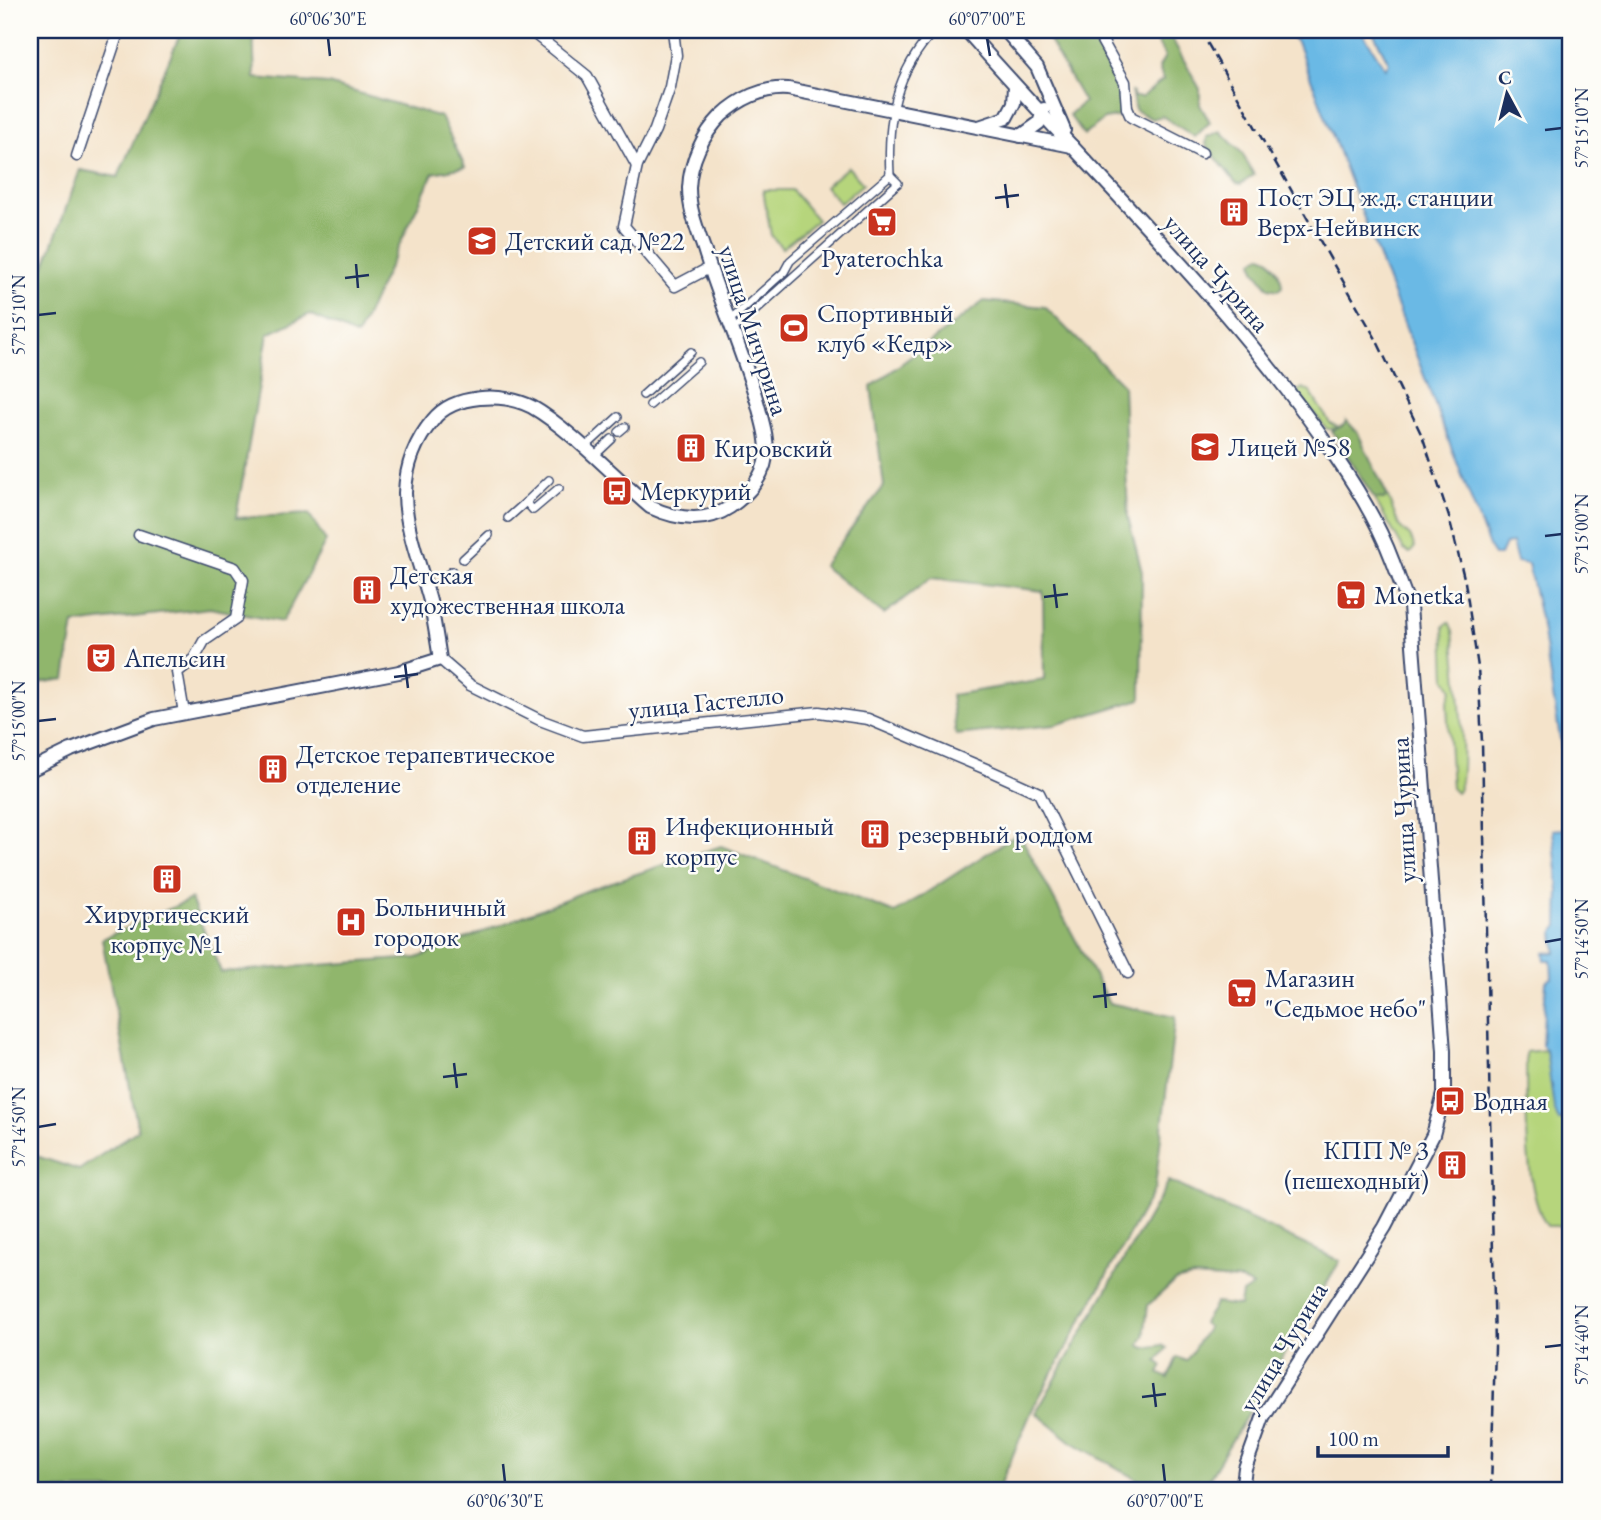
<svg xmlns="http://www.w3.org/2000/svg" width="1601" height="1520" font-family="'EB Garamond',serif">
<rect width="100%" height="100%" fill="#fdfcf7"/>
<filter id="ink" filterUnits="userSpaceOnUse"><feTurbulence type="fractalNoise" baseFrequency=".0143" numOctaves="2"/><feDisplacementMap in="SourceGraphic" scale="14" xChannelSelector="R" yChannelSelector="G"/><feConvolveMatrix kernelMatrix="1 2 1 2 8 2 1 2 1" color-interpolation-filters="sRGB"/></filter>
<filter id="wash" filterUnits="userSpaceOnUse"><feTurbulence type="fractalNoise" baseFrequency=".00686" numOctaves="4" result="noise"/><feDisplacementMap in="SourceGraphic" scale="28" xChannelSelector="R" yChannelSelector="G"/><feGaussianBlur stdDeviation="1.57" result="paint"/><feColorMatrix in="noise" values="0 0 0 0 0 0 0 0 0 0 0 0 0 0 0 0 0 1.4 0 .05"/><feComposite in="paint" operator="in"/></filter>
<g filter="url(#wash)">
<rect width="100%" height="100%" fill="#f4e3ca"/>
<!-- green -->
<g fill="#b6d57c" stroke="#68826d" stroke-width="2">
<path d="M848,167l15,17 -23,19 -15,-17z"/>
<path d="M763,190h29l25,30 -35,28 -11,-13z"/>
<path d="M1303,388l7,4 20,31 10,5 -13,1 -31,-37z"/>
<path d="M1387,495l12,31 11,10 5,11 -5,6 -6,-3 -30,-52 10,1z"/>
<path d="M1449,622l4,9c2,24 18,151 3,162l-4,-4 -5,-85 5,-16 -6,-8 -2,-54z"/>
<path d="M1546,1050l11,68 4,3 10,-7v112h-24c-25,-36 -20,-129 -21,-174z"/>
</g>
<!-- forest -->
<g fill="#90b66c" stroke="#567265" stroke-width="2" fill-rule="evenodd">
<path d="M182,30h71l2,48 73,6 113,33 24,50 -32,6 -76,163 -47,-22 -42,20 -32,184 73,-4 17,27 -44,81 -72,-14 -136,16 -9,55 -35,5v-378l50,-136 38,7z"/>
<path d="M1043,30h42c11,17 46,69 32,87l-13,2 -20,16 -15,-20 15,-13z"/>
<path d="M1150,30h17l33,59v16l10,17 -15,15 -33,-21 -10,3 -17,-9 -4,-19 3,6h8l21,-17 -4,-13 6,-11z"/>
<path d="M1220,131l22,22 12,22 -13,9 -5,-1 -30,-38 1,-8z"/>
<path d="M1262,255c10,3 20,21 20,32l-4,3 -9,-2 -14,-18 -2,-9z"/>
<path d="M984,301l61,6 78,78 5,132 14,55 -1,127 -86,26 -99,10 -5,-40 93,-15 -1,-89 -112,-13 -47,36 -61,-48 61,-80 -13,-99z"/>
<path d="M1346,420l12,13 29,62 -3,4 -10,-1 -42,-67 12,-6z"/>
<path d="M1019,833l90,170 66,14 -20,171 -123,222 -34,80h-968v-336l49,16 59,-40 -36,-191 89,-40 30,73 196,-14 174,-69 130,-43 174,67z"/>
<path d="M1169,1181l171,80 -138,229h-46l-84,-48 -36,-29zM1192,1277l48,3 13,6 -11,7 -2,13 -24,-3 -13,20 5,4 -22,34 -9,-4 -9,21 -9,-5 4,-7 -6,-5 10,-13 -5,-3 -17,3 -6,-3 5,-8 4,-32 27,-24z"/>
</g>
<!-- water -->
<g fill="#6bb9e5" stroke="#4374a2" stroke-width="2">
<path d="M1285,30h76l24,38 4,-5 -17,-33h199v776l-29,-179 -14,-63 -11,-2 -5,-19 -7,1 -5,11h-6l-4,-6 -193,-507z"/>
<path d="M1569,813h2v301l-12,7 -5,-13 -8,-58 -4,-5 4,-63 6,-4 -1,-18h-6l-1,-7 12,-1 -2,-21 4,-5 1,-36 -6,-60 12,-1 -1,-8 5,-2z"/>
</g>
</g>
<g filter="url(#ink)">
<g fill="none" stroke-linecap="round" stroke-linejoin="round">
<!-- pedestrian casing -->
<g stroke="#3c4a6e" stroke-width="10">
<g id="pedestrian">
<path d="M890,175c-3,-56 5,-103 45,-145"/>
<path d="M735,316l49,-44 6,-11 100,-86 8,8 -159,142"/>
<path d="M643,395l48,-43"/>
<path d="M650,405l49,-43"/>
<path d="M619,432l6,-5"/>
<path d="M583,449l35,-32"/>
<path d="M593,457l19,-18"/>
<path d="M549,480l-23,22 7,8 26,-22"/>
<path d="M508,518l18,-16"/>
<path d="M463,559l26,-24"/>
<path d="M443,579l9,-8"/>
</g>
</g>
<!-- minor casing -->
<g stroke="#3c4a6e" stroke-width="13">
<g id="minor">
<path d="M530,30l57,46 50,90"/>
<path d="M673,30l3,25 -6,32 -15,43 -18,36 -13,60 51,60 34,-18"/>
<path d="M1096,30l29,52 2,26 4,9 71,36"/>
<path d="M77,156l42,-126"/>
<path d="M139,535l96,33 8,12 -7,39 -32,22 -10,18 -17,13 7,41"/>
<path d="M440,659l30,26 70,35 43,16 236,-24 49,7 118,50 53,24 89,180"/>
</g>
</g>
<!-- tertiary casing -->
<g stroke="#3c4a6e" stroke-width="16">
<g id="tertiary">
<path d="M966,30c124,142 265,272 371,429 22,32 43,68 56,103 6,15 10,30 17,44l34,445v43l-11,41 -48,92 -122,191 -18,50 -3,22"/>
<path d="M1005,30l32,37 27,63"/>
<path d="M979,127l27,-9 8,-15 1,-17"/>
<path d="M1021,136l18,-13 5,-14"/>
<path d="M30,770l41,-20 83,-31 245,-47 41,-13c-3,-19 -6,-39 -10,-58 -9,-34 -25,-72 -25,-108 1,-28 11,-53 28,-73 20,-26 71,-28 99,-13 37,21 84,71 118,100 26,12 55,17 80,0 17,-12 33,-28 36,-50 3,-15 -4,-37 -8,-52 -15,-53 -38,-103 -54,-156 -7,-20 -15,-40 -15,-61 1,-26 14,-54 32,-72 18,-17 42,-29 67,-27l284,57"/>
</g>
</g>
<!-- pedestrian -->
<use href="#pedestrian" stroke="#fff" stroke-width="7"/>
<!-- minor -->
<use href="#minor" stroke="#fff" stroke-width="10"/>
<!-- tertiary -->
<use href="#tertiary" stroke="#fff" stroke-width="12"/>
<!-- rail -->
<path stroke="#1b2f5e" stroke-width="2.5" stroke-dasharray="10 5" stroke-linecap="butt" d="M1200,30l176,309 47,99 26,79 16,65 13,85 4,75 13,605 -4,143"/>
</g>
</g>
<!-- ticks -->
<path fill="none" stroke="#1b2f5e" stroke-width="2.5" d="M328,38l2,18M987,38l3,18M1545,130l17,-2M1005,184l3,24M995,198l24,-3M356,264l2,24M345,278l24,-3M38,315l18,-2M1545,536l17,-2M1054,584l3,24M1044,597l24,-3M405,664l3,24M394,677l24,-3M38,721l18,-2M1545,942l17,-3M1104,983l2,25M1093,997l24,-3M454,1063l3,25M443,1077l24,-3M38,1127l18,-3M1545,1347l17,-2M1153,1383l3,24M1142,1397l24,-3M503,1464l2,18M1163,1464l2,18"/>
<!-- icons -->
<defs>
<g id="building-square" transform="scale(1.575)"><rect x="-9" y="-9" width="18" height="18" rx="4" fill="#c8321e" stroke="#fdfcf7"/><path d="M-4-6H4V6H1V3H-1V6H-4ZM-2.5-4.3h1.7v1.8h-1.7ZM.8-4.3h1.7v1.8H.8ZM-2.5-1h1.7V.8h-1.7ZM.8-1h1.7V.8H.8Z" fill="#fff"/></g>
<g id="supermarket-square" transform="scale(1.575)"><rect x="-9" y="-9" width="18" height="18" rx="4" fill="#c8321e" stroke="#fdfcf7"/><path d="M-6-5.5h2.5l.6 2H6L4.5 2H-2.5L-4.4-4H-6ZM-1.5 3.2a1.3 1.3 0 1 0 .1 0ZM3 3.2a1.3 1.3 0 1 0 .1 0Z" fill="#fff"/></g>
<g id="school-square" transform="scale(1.575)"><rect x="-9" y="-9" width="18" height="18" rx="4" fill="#c8321e" stroke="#fdfcf7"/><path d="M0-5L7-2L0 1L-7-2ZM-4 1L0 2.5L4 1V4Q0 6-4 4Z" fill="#fff"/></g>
<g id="stadium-square" transform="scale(1.575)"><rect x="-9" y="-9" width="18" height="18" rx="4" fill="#c8321e" stroke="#fdfcf7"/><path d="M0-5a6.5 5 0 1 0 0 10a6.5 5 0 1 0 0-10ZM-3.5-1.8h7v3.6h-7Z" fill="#fff"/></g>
<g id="bus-square" transform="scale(1.575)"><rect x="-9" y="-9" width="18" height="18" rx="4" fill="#c8321e" stroke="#fdfcf7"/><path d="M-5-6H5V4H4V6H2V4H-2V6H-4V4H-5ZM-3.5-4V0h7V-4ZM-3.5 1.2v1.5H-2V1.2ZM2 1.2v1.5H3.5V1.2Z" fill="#fff"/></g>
<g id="theatre-square" transform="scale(1.575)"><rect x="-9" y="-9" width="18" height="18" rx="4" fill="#c8321e" stroke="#fdfcf7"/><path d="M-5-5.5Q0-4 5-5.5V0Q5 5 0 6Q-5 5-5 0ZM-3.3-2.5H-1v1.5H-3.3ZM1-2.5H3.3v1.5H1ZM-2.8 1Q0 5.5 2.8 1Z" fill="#fff"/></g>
<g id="hospital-square" transform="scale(1.575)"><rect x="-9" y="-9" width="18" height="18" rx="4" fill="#c8321e" stroke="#fdfcf7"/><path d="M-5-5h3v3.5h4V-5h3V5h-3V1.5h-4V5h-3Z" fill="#fff"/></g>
</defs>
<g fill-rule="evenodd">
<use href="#building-square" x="1234" y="212"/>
<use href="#supermarket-square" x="882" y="222"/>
<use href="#school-square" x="482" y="241"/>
<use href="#stadium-square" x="794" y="328"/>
<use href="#school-square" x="1205" y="447"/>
<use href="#building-square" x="691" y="448"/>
<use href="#bus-square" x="617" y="491"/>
<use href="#building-square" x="367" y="590"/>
<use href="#supermarket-square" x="1351" y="595"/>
<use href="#theatre-square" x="101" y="658"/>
<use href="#building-square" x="273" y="769"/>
<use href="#building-square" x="875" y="834"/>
<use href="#building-square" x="642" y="841"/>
<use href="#building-square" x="167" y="879"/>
<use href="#hospital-square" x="351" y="922"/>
<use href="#supermarket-square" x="1242" y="993"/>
<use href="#bus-square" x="1450" y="1101"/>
<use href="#building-square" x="1452" y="1165"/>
</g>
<g text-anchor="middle" stroke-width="5" stroke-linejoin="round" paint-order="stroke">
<!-- poi labels -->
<g font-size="26" fill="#1b2f5e" stroke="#fdfcf7" text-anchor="start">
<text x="1257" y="206">Пост ЭЦ ж.д. станции<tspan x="1257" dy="30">Верх-Нейвинск</tspan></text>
<text x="505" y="250">Детский сад №22</text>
<text x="882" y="267" text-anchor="middle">Pyaterochka</text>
<text x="817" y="322">Спортивный<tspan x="817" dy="30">клуб «Кедр»</tspan></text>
<text x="1228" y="456">Лицей №58</text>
<text x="714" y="457">Кировский</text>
<text x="640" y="500">Меркурий</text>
<text x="390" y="584">Детская<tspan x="390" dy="30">художественная школа</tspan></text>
<text x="1374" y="604">Monetka</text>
<text x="124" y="667">Апельсин</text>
<text x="296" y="763">Детское терапевтическое<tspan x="296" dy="30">отделение</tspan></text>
<text x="665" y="835">Инфекционный<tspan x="665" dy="30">корпус</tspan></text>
<text x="898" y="843">резервный роддом</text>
<text x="374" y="916">Больничный<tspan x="374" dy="30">городок</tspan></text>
<text x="167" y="923" text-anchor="middle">Хирургический<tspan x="167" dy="30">корпус №1</tspan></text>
<text x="1265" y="987">Магазин<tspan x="1265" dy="30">"Седьмое небо"</tspan></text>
<text x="1473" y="1110">Водная</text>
<text x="1429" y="1159" text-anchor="end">КПП № 3<tspan x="1429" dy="30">(пешеходный)</tspan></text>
</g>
<!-- street labels -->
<g font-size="26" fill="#1b2f5e" stroke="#fdfcf7">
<text transform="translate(1217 273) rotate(49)" y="9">улица Чурина</text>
<text transform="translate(754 330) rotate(72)" y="9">улица Мичурина</text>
<text transform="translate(706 702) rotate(-6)" y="9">улица Гастелло</text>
<text transform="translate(1403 810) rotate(-93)" y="9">улица Чурина</text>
<text transform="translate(1283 1347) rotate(-59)" y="9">улица Чурина</text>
</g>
</g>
<!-- margin -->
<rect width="1601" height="1520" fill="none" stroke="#fdfcf7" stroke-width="77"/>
<!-- north arrow -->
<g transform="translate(1507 94) rotate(353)" stroke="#fdfcf7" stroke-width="5" paint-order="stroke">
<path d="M0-5L12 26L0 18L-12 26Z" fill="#1b2f5e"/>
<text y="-10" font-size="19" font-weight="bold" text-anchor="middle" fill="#1b2f5e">С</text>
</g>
<!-- scale -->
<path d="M1318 1446v10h130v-10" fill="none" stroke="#1b2f5e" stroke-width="3.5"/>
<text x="1328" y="1446" font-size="21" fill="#1b2f5e" stroke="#fdfcf7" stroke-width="5" paint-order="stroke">100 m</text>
<rect x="38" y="38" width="1524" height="1444" fill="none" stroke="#1b2f5e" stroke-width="2.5"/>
<g font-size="18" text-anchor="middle" fill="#1b2f5e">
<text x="328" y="25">60°06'30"E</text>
<text x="987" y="25">60°07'00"E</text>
<text transform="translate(1582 128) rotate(-90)" y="6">57°15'10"N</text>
<text transform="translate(19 315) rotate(-90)" y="6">57°15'10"N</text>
<text transform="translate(1582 534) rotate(-90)" y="6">57°15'00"N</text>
<text transform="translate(19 721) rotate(-90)" y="6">57°15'00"N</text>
<text transform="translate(1582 939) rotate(-90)" y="6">57°14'50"N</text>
<text transform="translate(19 1127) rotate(-90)" y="6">57°14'50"N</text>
<text transform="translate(1582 1345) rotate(-90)" y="6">57°14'40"N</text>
<text x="505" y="1507">60°06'30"E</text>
<text x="1165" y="1507">60°07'00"E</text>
</g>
</svg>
